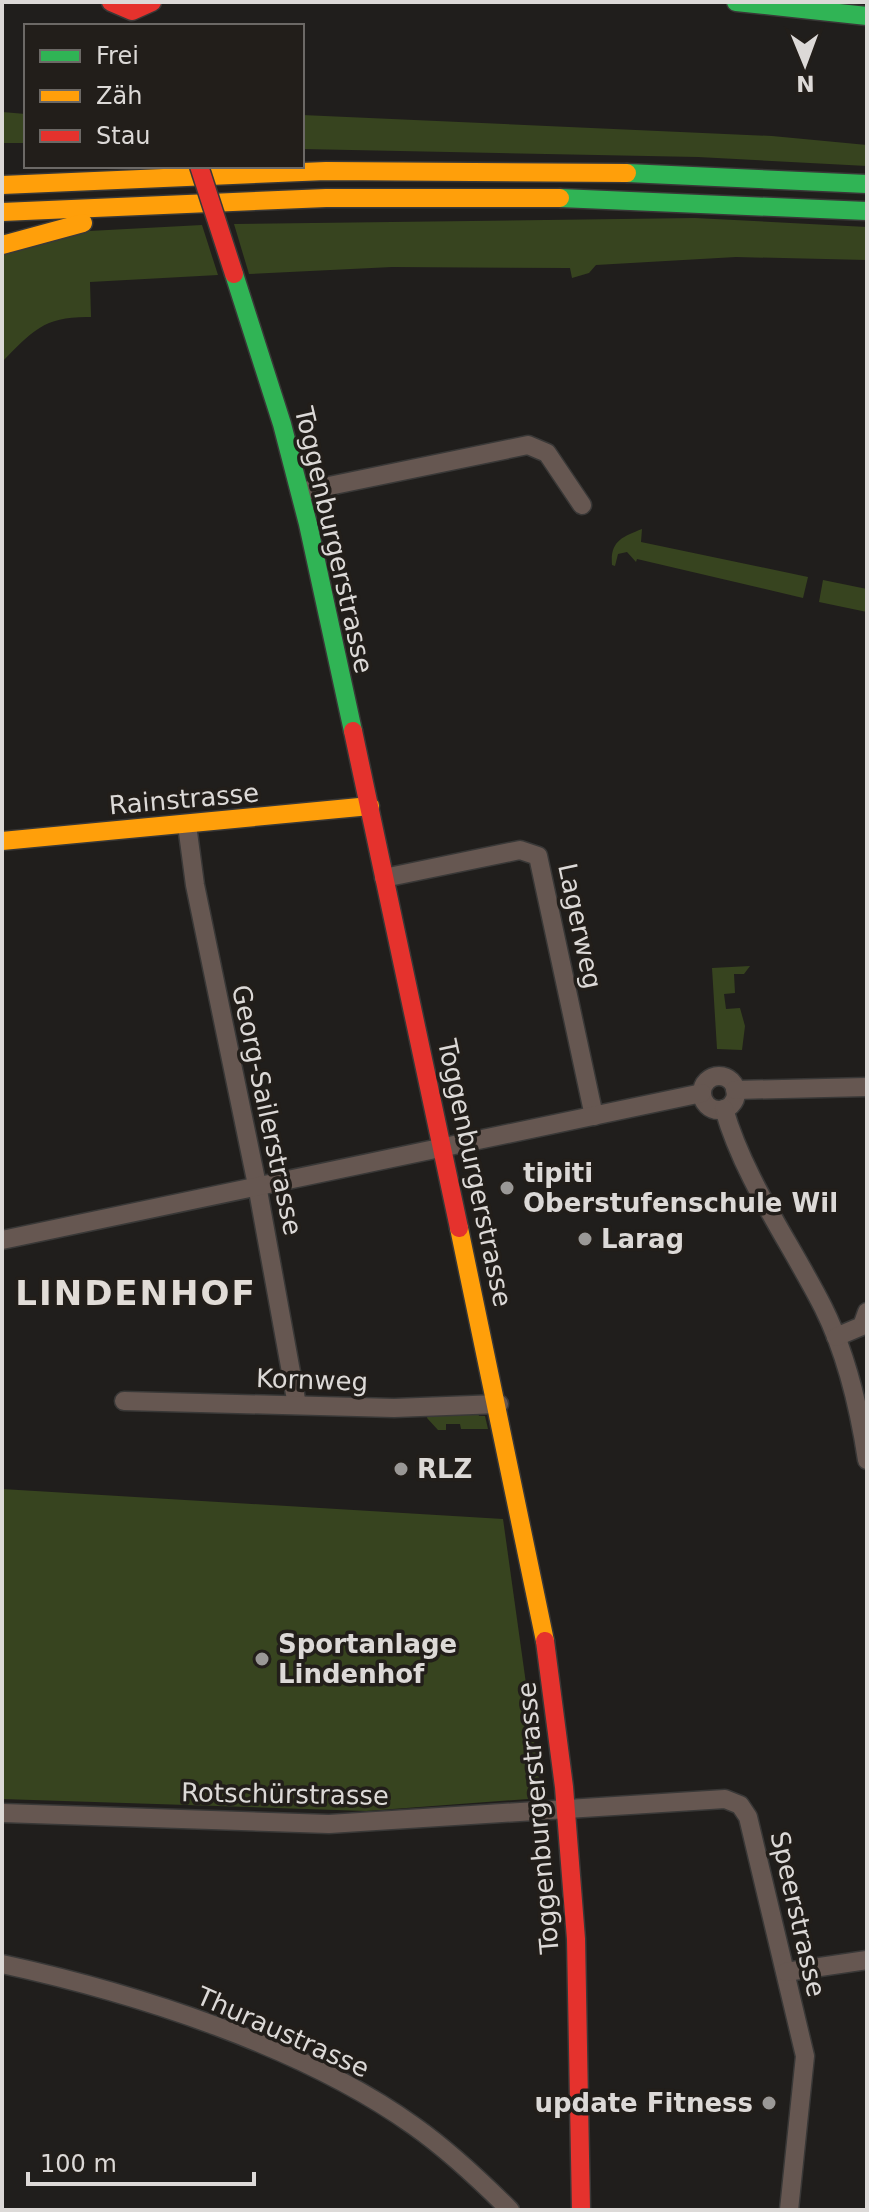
<svg xmlns="http://www.w3.org/2000/svg" width="869" height="2212" font-family="'DejaVu Sans',sans-serif">
<rect width="100%" height="100%" fill="#201e1c"/>
<!-- green -->
<g fill="#37441f">
<path d="M2,112l24,2v29h-24z"/>
<path d="M302,115l470,21 95,9v21l-169,-9 -396,-8z"/>
<path d="M695,218l172,9v33l-131,-3 -140,8 -7,8 -17,5 -2,-10 -178,-1 -143,7 -15,-50z"/>
<path d="M202,225l16,50 -128,7 1,35c-46,-1 -58,13 -89,45v-107l87,-24z"/>
<path d="M642,529l-1,13 167,35 -5,21 -166,-39 -1,3 -9,-10 -9,2 -3,12 -3,-1c-2,-24 10,-28 30,-36z"/>
<path d="M823,580l44,9v23l-48,-10z"/>
<path d="M750,966l-6,8h-10l1,19 -11,1 2,15 14,-1 5,18 -3,24 -25,-1 -5,-81z"/>
<path d="M477,1409l2,7h6l3,13h-27l-1,-5h-14v6h-8l-11,-12 1,-7z"/>
<path d="M2,1489l501,30 39,279 -176,13 -364,-12z"/>
</g>
<g fill="none" stroke-linecap="round" stroke-linejoin="round">
<!-- street casing -->
<g stroke="#393837" stroke-width="21">
<g id="street">
<path d="M300,492l228,-47 19,8 35,52"/>
<path d="M187,825l8,60 62,300 40,220"/>
<path d="M384,878l136,-28 18,6 56,260"/>
<circle cx="719" cy="1093" r="17"/>
<path d="M735,1090l132,-3"/>
<path d="M724,1109c20,70 66,133 99,198 24,48 36,100 44,153"/>
<path d="M2,1240l700,-147"/>
<path d="M836,1337l26,-11 5,-14"/>
<path d="M124,1401l270,7 105,-4"/>
<path d="M2,1813l327,11 396,-25 15,6 8,12 57,239 -16,154"/>
<path d="M2,1964c133,29 300,82 412,162 34,24 66,54 96,84"/>
<path d="M786,1972l81,-12"/>
</g>
</g>
<!-- fast casing -->
<g stroke="#393837" stroke-width="21">
<g id="fast">
<path d="M736,2l131,14"/>
<path d="M627,173l240,11"/>
<path d="M560,198l307,13"/>
<path d="M234,274l48,150 26,100 45,207"/>
</g>
</g>
<!-- slow casing -->
<g stroke="#393837" stroke-width="21">
<g id="slow">
<path d="M2,185l324,-14 301,2"/>
<path d="M2,212l324,-14h234"/>
<path d="M2,245l81,-22"/>
<path d="M2,841l368,-35"/>
<path d="M459,1228l86,413"/>
</g>
</g>
<!-- jam casing -->
<g stroke="#393837" stroke-width="21">
<g id="jam">
<path d="M111,2l21,9 20,-9"/>
<path d="M353,731l106,497"/>
<path d="M545,1641l19,146 12,152 5,271"/>
</g>
</g>
<!-- street -->
<use href="#street" stroke="#665751" stroke-width="18"/>
<!-- fast -->
<use href="#fast" stroke="#30b455" stroke-width="18"/>
<!-- slow -->
<use href="#slow" stroke="#ff9f0a" stroke-width="18"/>
<!-- jam -->
<use href="#jam" stroke="#e5322d" stroke-width="18"/>
<!-- jam-bridge casing -->
<g stroke="#393837" stroke-width="21" stroke-linecap="butt">
<path id="jam-bridge" d="M199,166l35,108"/>
</g>
<!-- jam-bridge -->
<use href="#jam-bridge" stroke="#e5322d" stroke-width="18"/>
</g>
<!-- markers -->
<g fill="#9a9896" stroke="#221e1a" stroke-width="3">
<circle cx="507" cy="1188" r="8"/>
<circle cx="585" cy="1239" r="8"/>
<circle cx="401" cy="1469" r="8"/>
<circle cx="262" cy="1659" r="8"/>
<circle cx="769" cy="2103" r="8"/>
</g>
<g text-anchor="middle" stroke-width="7" stroke-linejoin="round" paint-order="stroke">
<!-- street labels -->
<g font-size="26" fill="#dcd9d7" stroke="#221e1a">
<text transform="translate(334 540) rotate(77)" y="9">Toggenburgerstrasse</text>
<text transform="translate(184 799) rotate(-5)" y="9">Rainstrasse</text>
<text transform="translate(580 926) rotate(78)" y="9">Lagerweg</text>
<text transform="translate(267 1110) rotate(78)" y="9">Georg-Sailerstrasse</text>
<text transform="translate(475 1173) rotate(78)" y="9">Toggenburgerstrasse</text>
<text transform="translate(312 1380) rotate(2)" y="9">Kornweg</text>
<text transform="translate(285 1794) rotate(1)" y="9">Rotschürstrasse</text>
<text transform="translate(538 1818) rotate(-95)" y="9">Toggenburgerstrasse</text>
<text transform="translate(798 1914) rotate(77)" y="9">Speerstrasse</text>
<text transform="translate(283 2032) rotate(24)" y="9">Thuraustrasse</text>
</g>
<!-- poi labels -->
<g font-size="26" font-weight="bold" fill="#dcd9d7" stroke="#221e1a" text-anchor="start">
<text x="523" y="1182">tipiti<tspan x="523" dy="30">Oberstufenschule Wil</tspan></text>
<text x="601" y="1248">Larag</text>
<text x="417" y="1478">RLZ</text>
<text x="278" y="1653">Sportanlage<tspan x="278" dy="30">Lindenhof</tspan></text>
<text x="753" y="2112" text-anchor="end">update Fitness</text>
</g>
<!-- district labels -->
<g font-size="34" font-weight="bold" letter-spacing="2" fill="#e1dcd7" stroke="#221e1a">
<text x="136" y="1305">LINDENHOF</text>
</g>
</g>
<!-- border -->
<rect width="869" height="2212" fill="none" stroke="#dcd9d7" stroke-width="8"/>
<!-- legend -->
<rect x="24" y="24" width="280" height="144" fill="#221e1a" stroke="#6c6966" stroke-width="2"/>
<rect x="40" y="50" width="40" height="12" fill="#30b455" stroke="#6c6966" stroke-width="2"/>
<text x="96" y="64" font-size="24" fill="#dcd9d7">Frei</text>
<rect x="40" y="90" width="40" height="12" fill="#ff9f0a" stroke="#6c6966" stroke-width="2"/>
<text x="96" y="104" font-size="24" fill="#dcd9d7">Zäh</text>
<rect x="40" y="130" width="40" height="12" fill="#e5322d" stroke="#6c6966" stroke-width="2"/>
<text x="96" y="144" font-size="24" fill="#dcd9d7">Stau</text>
<!-- north arrow -->
<g transform="translate(805 64) rotate(179)" stroke="#221e1a" stroke-width="6" paint-order="stroke">
<path d="M0-6L14 30L0 20L-14 30Z" fill="#dcd9d7"/>
<text y="-12" font-size="22" font-weight="bold" text-anchor="middle" fill="#dcd9d7">N</text>
</g>
<!-- scale -->
<path d="M28 2172v12h226v-12" fill="none" stroke="#dcd9d7" stroke-width="4"/>
<text x="40" y="2172" font-size="24" fill="#dcd9d7" stroke="#221e1a" stroke-width="6" paint-order="stroke">100 m</text>
</svg>
